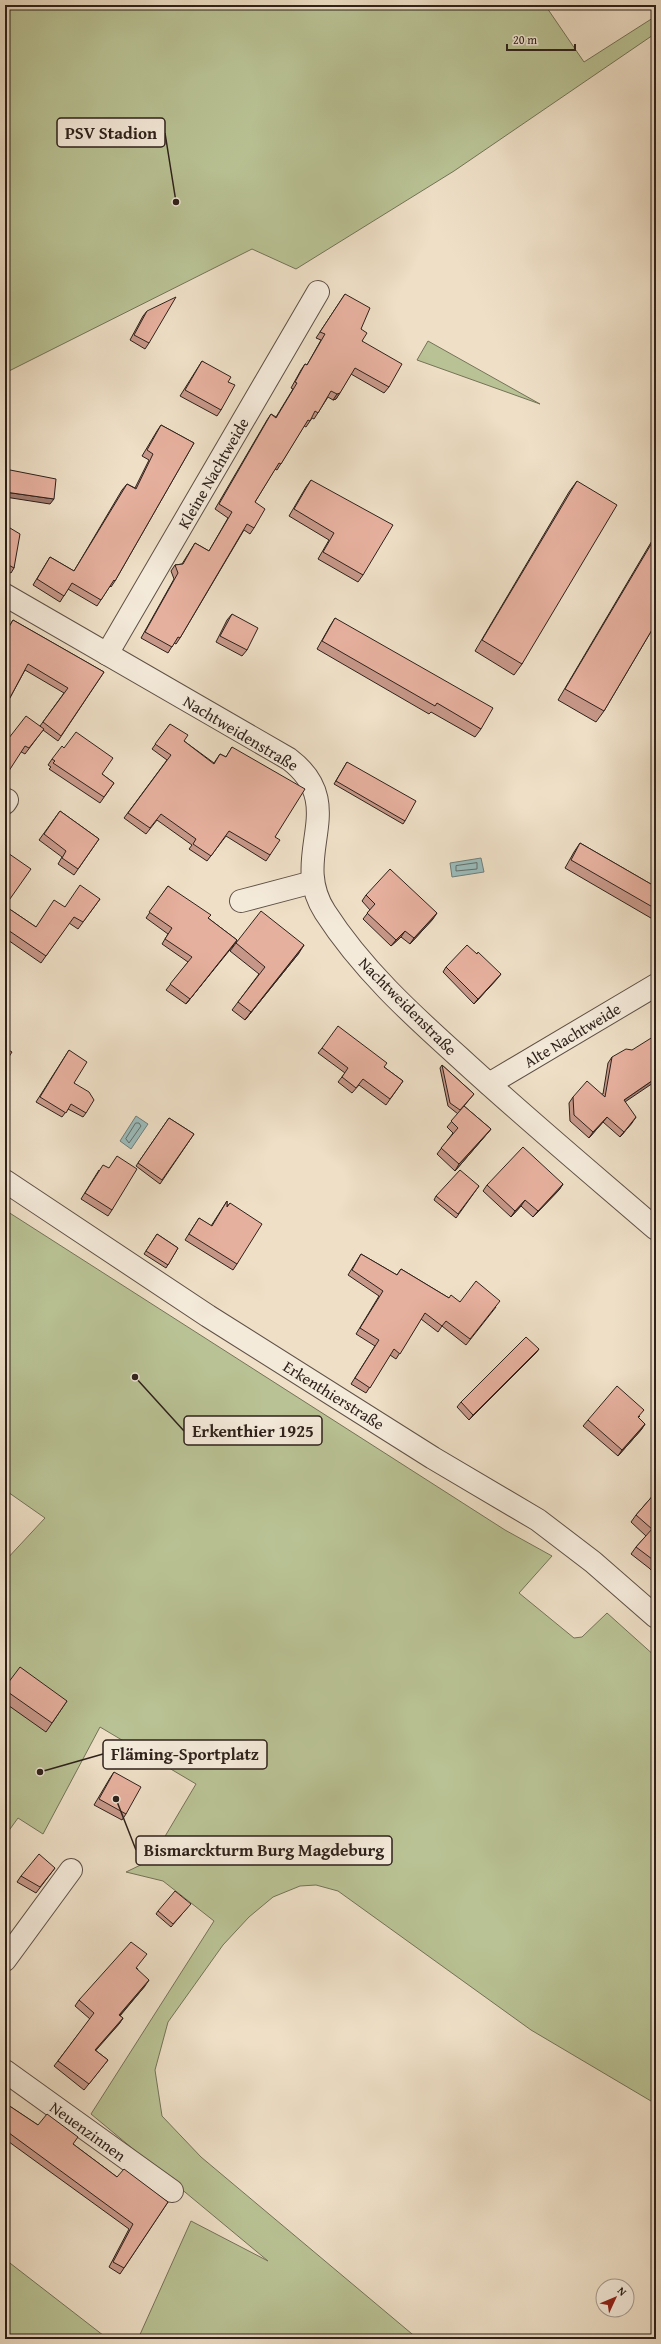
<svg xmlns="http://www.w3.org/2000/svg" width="661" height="2344" font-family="'Gentium Book Plus',serif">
<rect width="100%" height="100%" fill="#eedfc6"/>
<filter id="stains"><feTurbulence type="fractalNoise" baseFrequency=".005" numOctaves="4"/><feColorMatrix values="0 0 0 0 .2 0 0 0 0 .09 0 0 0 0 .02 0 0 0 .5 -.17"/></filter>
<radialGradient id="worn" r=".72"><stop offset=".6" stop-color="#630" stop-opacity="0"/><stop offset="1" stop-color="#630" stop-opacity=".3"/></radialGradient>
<!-- green -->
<g fill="#b9c294" stroke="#747258">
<path d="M5,5h540l39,57 72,-46v17l-202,138 -158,98 -44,-20 -247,124z"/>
<path d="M428,341l112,63 -123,-44z"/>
<path d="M5,1210l500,320 47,26 -33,37 55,45 8,-1 25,-24 49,44v447l-125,-74 -193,-139 -22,-6 -16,1 -27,11 -24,20 -26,28 -55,77 -13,48 7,46 39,41 217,182h-280l53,-118 77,40 -177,-147 123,-193 -51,-40 -37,-9 25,-12 45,-76 -96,-57 -57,107 -25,-16 -13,18v-275l40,-43 -40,-28z"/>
<path d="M6,2260l102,79h-103z"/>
</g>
<!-- water -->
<g fill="#9bbcbb" stroke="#6f7e7b">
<path d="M481,858l3,14 -32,5 -2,-14z"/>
<path d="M136,1116l12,8 -17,25 -11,-8z"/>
</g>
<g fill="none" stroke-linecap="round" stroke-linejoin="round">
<!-- shore -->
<g stroke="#646e6b" stroke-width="1">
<path d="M477,863v6l-21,2v-5z"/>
<path d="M136,1123h3l2,3 -12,17 -3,-4z"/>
</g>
<!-- minor casing -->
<g stroke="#5e5046" stroke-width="24">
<g id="minor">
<path d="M5,595l284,164c62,47 -1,96 36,153 36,56 85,101 134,145 64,59 131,115 197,172"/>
<path d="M107,654l211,-362"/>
<path d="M5,803l2,-3"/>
<path d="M241,901l72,-19"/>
<path d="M489,1084l167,-99"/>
<path d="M5,1181l203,135 225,142 105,62 55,42 63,55"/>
<path d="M5,1960l66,-90"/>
<path d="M5,2071l167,120"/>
</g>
</g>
<!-- minor -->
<use href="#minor" stroke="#f4eada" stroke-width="22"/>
</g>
<!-- wall -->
<g fill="#c69788" stroke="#2e211b">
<path d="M345,294l16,35 1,12 27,46 -5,6 -33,-19 -15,25 -3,1 -5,-3 -14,22 -2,-1 -6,9 -2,-1 -27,44 -2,-1 -20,33 -1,26 -4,6 -6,-4 -64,108 -4,6 -2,-1 -6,10 -27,-15 33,-59 -3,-8 4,-6 7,-1 13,-21 14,8 19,-33 -13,-9 52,-89 4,-6 5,3 17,-28 -2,-1 10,-18 4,-6 2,1 14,-25 -5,-2z"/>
<path d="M147,311l2,32 -4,6 -15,-9 13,-24z"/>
<path d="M202,361l26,21 -7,28 -4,6 -37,-20z"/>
<path d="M161,425l33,18 -79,138 -4,6 -1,-1 -13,20 -29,-17 -8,13 -27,-17 17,-28 24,14 48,-81 5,-6 8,4 14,-28 -7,-4 15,-25z"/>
<path d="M311,480l52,95 -5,7 -40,-23 11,-19 -40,-24 17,-29z"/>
<path d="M577,481l-55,183 -8,11 -39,-24 94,-159z"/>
<path d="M5,525l9,43 -3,5 -6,-3z"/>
<path d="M656,534v89l-52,88 -8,11 -38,-22z"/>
<path d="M232,614l15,36 -5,6 -26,-14 11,-22z"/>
<path d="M335,618l146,111 -6,8 -44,-25 -2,2 -112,-65 13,-23z"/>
<path d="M13,620l91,52 -46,69 -15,-11 -18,24 -20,-11 35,-17 24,-33 -39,-23 -20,37v-74z"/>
<path d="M170,724l14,17 30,22 6,-9 6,3 6,-10 43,90 -5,18 -4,6 -40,-25 -19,25 -18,-12 3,-4 -35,-25 -11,14 -22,-16 43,-58 -15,-11z"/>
<path d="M52,759l50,15 12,9 -14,20 -51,-34 2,-2 -3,-2z"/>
<path d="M347,762l58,59 -2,3 -69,-40z"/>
<path d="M60,811l39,28 -25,36 -16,-11 4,-7 -23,-17z"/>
<path d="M580,843l76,44v34l-91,-53 9,-16z"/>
<path d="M168,886l40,32 29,22 -51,64 -20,-14 22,-28 -26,-18 6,-10 -22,-16z"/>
<path d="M366,895l67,24 -23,25 -9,-7 -10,9 -28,-27 7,-9 -8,-9z"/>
<path d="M100,899l-22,30 -9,-6 -28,40 -36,-25v-32l31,21 29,-20z"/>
<path d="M236,943l63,10 -54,67 -13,-10 27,-36 -29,-23z"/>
<path d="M477,954l20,25 -23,25 -31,-32 3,-5z"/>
<path d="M322,1048l62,19 19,14 -17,24 -27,-20 -7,8 -14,-11 7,-9 -27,-20z"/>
<path d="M69,1050l5,33 12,30 -3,4 -15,-8 -6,8 -26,-15z"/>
<path d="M612,1057l13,45 7,21 -12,14 -17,-15 -14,16 -19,-17 -1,-18 4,-6 30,-3 5,-31z"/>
<path d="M442,1065l32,29 -10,12 27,23 -5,6 -31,36 -18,-17 16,-21 -6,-6 11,-13 -10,-8 -8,-38z"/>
<path d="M169,1118l25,16 -34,50 -24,-18z"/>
<path d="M99,1170l13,40 -4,6 -27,-17z"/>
<path d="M563,1184l-4,6 -26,27 -12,-11 -10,11 -28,-26 4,-6z"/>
<path d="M479,1186l-23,32 -22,-18 2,-4z"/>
<path d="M227,1201v6l3,-4 7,61 -4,6 -48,-30 14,-22 12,8z"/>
<path d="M157,1234l21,14 -12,20 -22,-14z"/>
<path d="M361,1254l36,21 4,-6 48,29 11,4 36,5 -30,38 -24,-19 -4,6 -17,-13 -25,40 -6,-4 -24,38 -15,-9 24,-38 -19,-12 23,-38 -31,-21z"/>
<path d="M539,1349l-4,5 -66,66 -12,-13 4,-5z"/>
<path d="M640,1416l-2,2 7,6 -4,6 -23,26 -35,-30 5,-6z"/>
<path d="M656,1492v83l-7,-7 -18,-14 5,-7 10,-11 -15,-14 5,-7z"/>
<path d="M5,1687l62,14 -21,31 -41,-29z"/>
<path d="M114,1772l12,42 -4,6 -28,-15 16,-27z"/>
<path d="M55,1868l-19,25 -19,-11 4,-6z"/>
<path d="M188,1907l-17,20 -15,-13 2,-3z"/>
<path d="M137,1968l8,18 -25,30 3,2 -4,6 -24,26 13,10 -24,30 -30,-24 36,-47 -15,-13 4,-6z"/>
<path d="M5,2103l33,22 35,19 44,33 51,25 -48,72 -11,-7 20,-38 -124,-90z"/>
</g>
<!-- shaded-wall -->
<g fill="#a17b6f" stroke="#2e211b">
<path d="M340,393l-4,6 -3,1 4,-6z"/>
<path d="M5,492l49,7 -4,5 -45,-7z"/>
<path d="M437,913l-4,6 -23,25 4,-6z"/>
<path d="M405,931l-4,6 -10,9 5,-6z"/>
<path d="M237,940l-4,6 -47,58 4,-5z"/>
<path d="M304,945l-5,8 -54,67 6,-8z"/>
<path d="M501,974l-4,5 -23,25 4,-5z"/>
<path d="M656,1078v3l-37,25 5,-6z"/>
<path d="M607,1117l-4,5 -14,16 4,-6z"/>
<path d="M636,1117l-4,6 -12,14z"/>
<path d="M491,1129l-5,6 -31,36 4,-7z"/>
<path d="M563,1184l-4,6 -26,27 5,-6z"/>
<path d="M525,1200l-4,6 -10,11 4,-6z"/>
<path d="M539,1349l-4,5 -66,66 4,-5z"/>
<path d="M645,1424l-4,6 -23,26 4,-6z"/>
<path d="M149,1980l-4,6 -30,35 4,-6z"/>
<path d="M123,2018l-4,6 -28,32 4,-6z"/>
</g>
<!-- building -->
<g fill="#e6b09e" stroke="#2e211b">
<path d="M345,294l25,14 -9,21 6,4 -5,8 40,23 -13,23 -34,-19 -15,25 -3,1 -6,-3 -13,22 -3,-2 -5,10 -2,-1 -27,44 -2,-1 -24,39 10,7 -11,19 -7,-4 -67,114 -2,-1 -6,10 -27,-15 33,-59 -3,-8 8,-1 12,-21 14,8 23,-39 -13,-8 52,-90 5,4 21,-35 -2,-1 10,-18 2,1 18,-31 -5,-2z"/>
<path d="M176,297l-27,46 -15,-8 13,-24z"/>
<path d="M202,361l29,16 -3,5 7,3 -14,25 -36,-20z"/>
<path d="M161,425l33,18 -79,138 -1,-1 -13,20 -29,-17 -8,13 -27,-17 13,-22 24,14 53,-87 9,5 17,-35 -6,-4z"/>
<path d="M5,469l51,10 -2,20 -49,-7z"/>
<path d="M311,480l82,45 -30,50 -40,-23 11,-19 -40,-24z"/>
<path d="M577,481l40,24 -95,159 -40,-24z"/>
<path d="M5,525l15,9 -6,34 -9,-5z"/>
<path d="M656,536v87l-52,88 -39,-22z"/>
<path d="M232,614l26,14 -11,22 -27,-14z"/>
<path d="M335,618l158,90 -12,21 -44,-26 -2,3 -113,-65z"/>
<path d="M13,620l91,52 -43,64 -18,-14 25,-34 -40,-24 -23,43v-73z"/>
<path d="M26,716l18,13 -15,19 -4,-2 -20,31v-34z"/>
<path d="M170,724l18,11 -4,6 30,23 6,-10 6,3 6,-10 73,42 -30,48 5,3 -10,15 -41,-24 -18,25 -18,-12 3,-5 -35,-25 -11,14 -22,-15 43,-58 -16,-11z"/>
<path d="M76,732l37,26 -11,16 12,9 -10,14 -51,-34 2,-2 -3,-2 10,-13 2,2z"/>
<path d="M347,762l69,39 -11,20 -69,-40z"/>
<path d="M60,811l39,28 -21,30 -16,-11 4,-7 -22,-17z"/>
<path d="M580,843l76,44v22l-85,-49z"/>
<path d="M5,851l26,18 -26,37z"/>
<path d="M390,869l47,44 -23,25 -9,-7 -9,9 -29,-27 8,-9 -9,-9z"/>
<path d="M80,885l20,14 -17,23 -9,-5 -28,39 -41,-28v-22l31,21 18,-27 11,7z"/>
<path d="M168,886l43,29 -3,3 29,22 -47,59 -20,-15 22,-27 -27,-18 7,-11 -23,-16z"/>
<path d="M261,911l43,34 -53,67 -13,-10 27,-35 -29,-24z"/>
<path d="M467,945l10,9 1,-2 23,22 -23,25 -32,-32z"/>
<path d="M338,1026l49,37 -3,4 19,14 -13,18 -27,-20 -7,9 -14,-11 6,-9 -26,-20z"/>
<path d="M656,1035v43l-32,22 12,17 -12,15 -17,-15 -14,15 -19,-17 -1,-18 14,-16 18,16 7,-40 14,-8 6,1z"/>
<path d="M5,1048l7,4 -7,11z"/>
<path d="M69,1050l18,12 -13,21 15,9 5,8 -8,13 -15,-9 -5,9 -26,-16z"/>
<path d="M442,1065l32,29 -14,16 -10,-7z"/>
<path d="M464,1106l27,23 -32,35 -18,-16 17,-20 -7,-7z"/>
<path d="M169,1118l25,16 -32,46 -24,-17z"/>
<path d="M523,1147l40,37 -25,27 -13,-11 -10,11 -28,-26z"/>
<path d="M117,1156l20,13 -25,41 -27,-17 18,-28 6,3z"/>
<path d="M460,1170l19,16 -21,28 -22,-18z"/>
<path d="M227,1201v6l3,-4 32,21 -25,40 -48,-30 10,-16 13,8z"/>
<path d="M157,1234l21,14 -10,17 -22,-14z"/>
<path d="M361,1254l36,21 4,-6 48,29 2,-3 9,7 16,-21 24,20 -30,38 -24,-18 -4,5 -17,-13 -25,41 -6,-5 -24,39 -15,-10 24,-38 -19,-12 23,-37 -31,-21z"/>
<path d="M526,1337l13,12 -66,66 -12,-13z"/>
<path d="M617,1386l27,24 -6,7 7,7 -23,26 -34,-30z"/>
<path d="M656,1492v70l-20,-15 16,-18 -16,-14z"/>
<path d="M20,1667l47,34 -15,22 -47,-33v-3z"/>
<path d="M114,1772l27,15 -15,27 -27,-15z"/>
<path d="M39,1854l16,14 -15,19 -19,-11z"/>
<path d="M175,1891l16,13 -18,20 -15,-13z"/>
<path d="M131,1942l16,12 -11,14 13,12 -30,35 4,3 -28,32 13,10 -19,24 -31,-23 36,-48 -15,-13z"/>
<path d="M5,2103l33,22 9,-11 31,23 -5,7 44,33 7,-8 44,33 -44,66 -11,-6 20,-38 -128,-94z"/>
</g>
<g text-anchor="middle" stroke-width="4" stroke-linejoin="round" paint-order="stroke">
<!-- street labels -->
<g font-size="16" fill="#2e211b" stroke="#f4eada">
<text transform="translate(213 473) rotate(-60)" y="6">Kleine Nachtweide</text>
<text transform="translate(241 733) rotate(31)" y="6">Nachtweidenstraße</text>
<text transform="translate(408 1006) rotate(45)" y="6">Nachtweidenstraße</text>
<text transform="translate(572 1035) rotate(-31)" y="6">Alte Nachtweide</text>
<text transform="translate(334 1395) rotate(32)" y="6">Erkenthierstraße</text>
<text transform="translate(88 2131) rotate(36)" y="6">Neuenzinnen</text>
</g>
</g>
<!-- callouts -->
<path fill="none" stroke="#2e211b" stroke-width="1.5" d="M176 202L165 133M135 1377L184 1431M40 1772L103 1754M116 1799L136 1850"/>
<g fill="#2e211b" stroke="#f4eada" stroke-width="1.5">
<circle cx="176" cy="202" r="4"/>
<circle cx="135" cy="1377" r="4"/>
<circle cx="40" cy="1772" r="4"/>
<circle cx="116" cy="1799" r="4"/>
</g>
<g fill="#f4eada" stroke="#2e211b" stroke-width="1.5">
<rect x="57" y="118" width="108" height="29" rx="4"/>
<rect x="184" y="1416" width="138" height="29" rx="4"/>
<rect x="103" y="1740" width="164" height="29" rx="4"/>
<rect x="136" y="1836" width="256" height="29" rx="4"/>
</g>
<g font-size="17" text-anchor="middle" font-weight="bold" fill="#2e211b">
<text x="111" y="139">PSV Stadion</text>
<text x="253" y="1437">Erkenthier 1925</text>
<text x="185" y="1760">Fläming-Sportplatz</text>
<text x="264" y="1856">Bismarckturm Burg Magdeburg</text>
</g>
<!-- margin -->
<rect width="661" height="2344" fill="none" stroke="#eedfc6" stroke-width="20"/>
<rect x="6" y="6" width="649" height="2332" fill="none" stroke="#2e211b" stroke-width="2"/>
<rect x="10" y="10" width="641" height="2324" fill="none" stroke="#2e211b"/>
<!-- north arrow -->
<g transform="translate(615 2298) rotate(46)"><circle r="19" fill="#f4eada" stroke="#a59a8e"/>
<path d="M0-3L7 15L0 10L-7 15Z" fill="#8f2418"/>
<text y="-6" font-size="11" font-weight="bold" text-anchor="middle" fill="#2e211b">N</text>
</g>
<!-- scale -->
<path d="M507 44v6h68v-6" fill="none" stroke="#2e211b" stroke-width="2"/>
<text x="513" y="44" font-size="12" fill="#2e211b" stroke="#f4eada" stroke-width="3" paint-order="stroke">20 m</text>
<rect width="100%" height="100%" filter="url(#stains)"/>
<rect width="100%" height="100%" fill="url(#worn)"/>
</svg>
